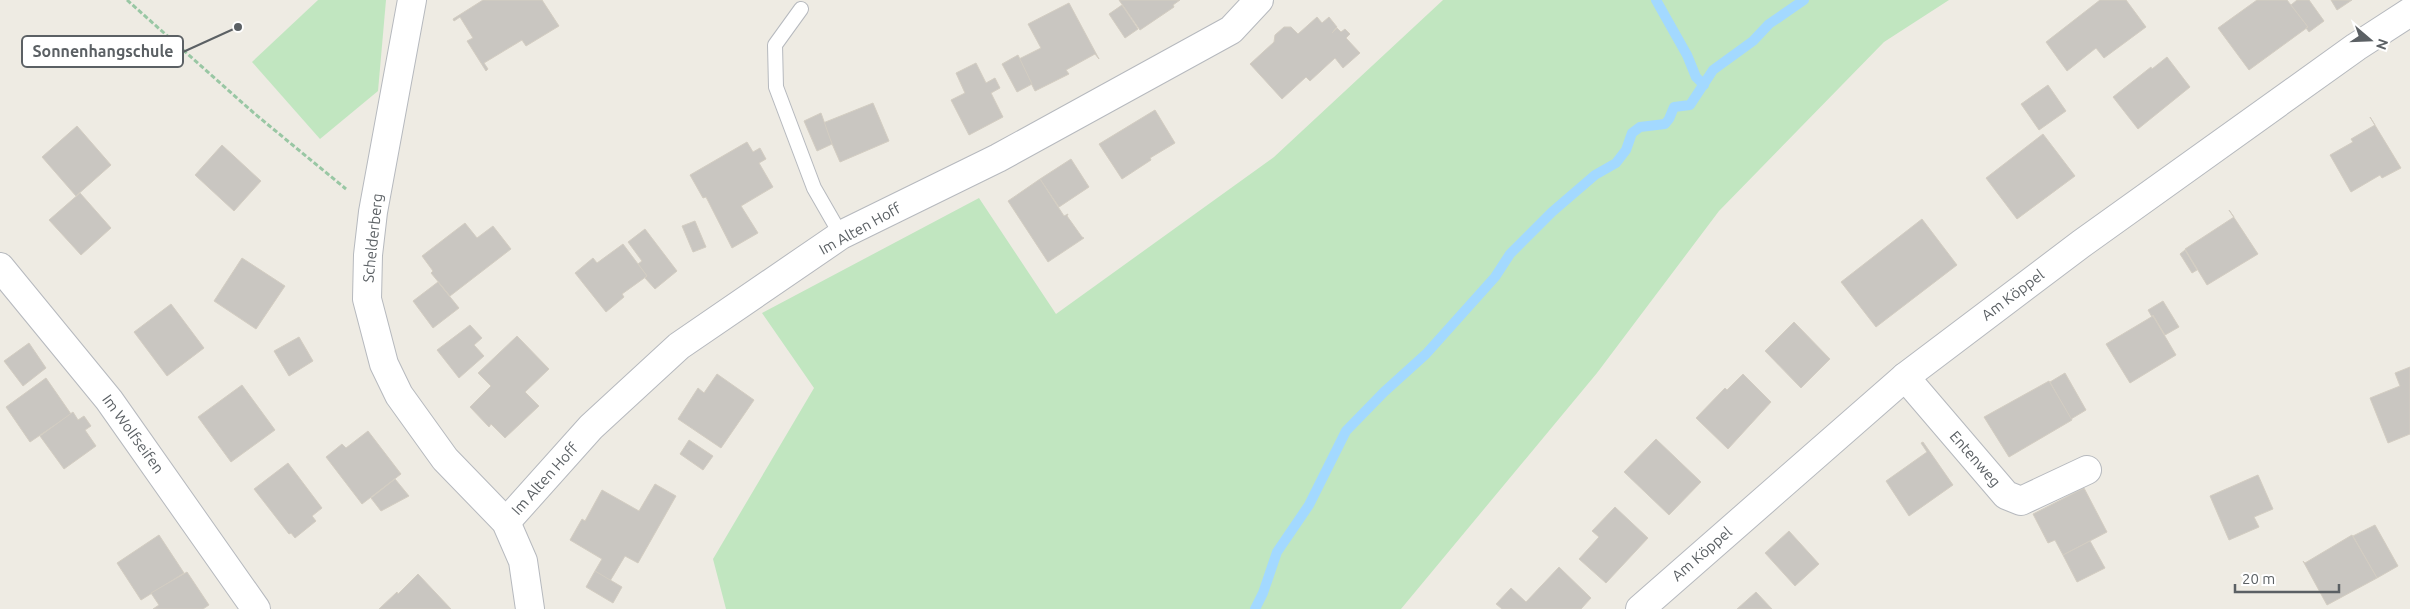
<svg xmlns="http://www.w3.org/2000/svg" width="2410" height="609" font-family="Ubuntu,sans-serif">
<rect width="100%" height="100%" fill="#eeebe3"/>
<!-- green -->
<g fill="#c1e6c0">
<path d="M318,0h68l-8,91 -58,48 -68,-77z"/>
<path d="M1443,0h506l-65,42 -165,169 -122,162 -196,236h-675l-13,-50 101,-171 -52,-75 217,-115 77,116 218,-157z"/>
</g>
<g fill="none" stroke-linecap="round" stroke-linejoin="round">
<!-- stream -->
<g stroke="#a3d9ff" stroke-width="10">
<path d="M1656,0l31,55 9,22 8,8"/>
<path d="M1255,609l8,-16 14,-41 32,-47 37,-74 38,-39 42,-38 69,-77 15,-23 42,-42 43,-37 21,-12 10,-13 6,-17 8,-6 25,-3 4,-5 5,-12 16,-2 23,-35 40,-29 16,-17 35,-24"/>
</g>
</g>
<!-- building -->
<g fill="#c9c6c1" stroke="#d3cdc2">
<path d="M483,0h59l17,26 -33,20 -4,-6 -38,23 4,6 -2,2 -19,-30 6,-3 -13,-21 -6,4 -1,-2z"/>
<path d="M1119,0h61l-7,5 1,2 -34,23z"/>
<path d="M2100,0h26l20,27 -42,31 -8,-10 -29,23 -21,-29z"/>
<path d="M2257,0h30l21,27 -59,43 -31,-42z"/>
<path d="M2297,0h12l15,21 -15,11 -3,-4 2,-1 -17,-22z"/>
<path d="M2331,0h21l-15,10z"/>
<path d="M1069,3l30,56 -4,-5 -29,16 3,4 -34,17 -16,-32 22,-11 -13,-24z"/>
<path d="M1122,5l16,24 -13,9 -16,-24z"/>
<path d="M1317,17l5,6 7,-6 8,10 -5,6 5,-5 4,4 4,-3 5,5 -4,4 14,15 -17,15 -8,-10 -25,23 -4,-4 -24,22 -32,-35 24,-22 1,-7 9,-8h7l7,7z"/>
<path d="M1018,55l14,29 -15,8 -15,-28z"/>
<path d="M2167,57l23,30 -52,42 -25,-32 38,-30 1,2z"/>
<path d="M976,63l10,20 9,-5 5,10 -9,5 12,24 -34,18 -18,-35 14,-7 -9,-20z"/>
<path d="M2048,85l18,26 -27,19 -18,-26z"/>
<path d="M873,103l16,38 -49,21 -17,-39z"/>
<path d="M1155,110l20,33 -25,15 1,2 -29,19 -23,-35z"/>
<path d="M821,113l11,31 -15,7 -13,-30z"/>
<path d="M2370,117l31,51 -19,10 -2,-3 -29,17 -21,-37 23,-13 -2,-3 24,-14z"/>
<path d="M77,126l34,39 -35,31 -34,-39z"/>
<path d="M2043,134l32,42 -58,43 -31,-41z"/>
<path d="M747,142l6,10 7,-4 6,11 -7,4 14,24 -32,19 17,27 -26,15 -26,-51 -3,1 -13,-23z"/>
<path d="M222,145l39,36 -27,30 -39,-36z"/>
<path d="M1071,159l18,28 -30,20 -19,-28z"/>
<path d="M1040,179l24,37 4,-2 -1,2 15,21 2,1 -36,24 -40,-61z"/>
<path d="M80,193l31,35 -30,27 -32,-35z"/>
<path d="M2229,210l29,44 -51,31 -22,-36 49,-32z"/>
<path d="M1922,219l35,46 -81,62 -35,-45z"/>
<path d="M695,221l11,26 -13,5 -11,-26z"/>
<path d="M465,223l12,15 16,-12 18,23 -61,47 -19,-23 2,-2 -11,-15z"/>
<path d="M645,229l32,42 -22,18 -10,-11 2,-2 -9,-12 4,-3 -14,-19z"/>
<path d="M623,244l24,32 -25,18 2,3 -18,15 -31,-39 18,-15 4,5z"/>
<path d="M2185,250l12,20 -5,3 -12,-19z"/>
<path d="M242,258l43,28 -29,43 -42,-28z"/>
<path d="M438,282l21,26 -26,20 -20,-27z"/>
<path d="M2163,301l16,26 -14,8 -12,-20 -1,2 -4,-7z"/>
<path d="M171,304l33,44 -37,28 -33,-44z"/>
<path d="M2153,316l23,39 -46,28 -24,-39z"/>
<path d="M1794,322l36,37 -29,29 -36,-37z"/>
<path d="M470,325l12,13 -8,7 10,11 -25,22 -22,-28z"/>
<path d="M517,336l32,33 -24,23 14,14 -34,32 -14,-14 -2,3 -19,-20 21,-21 -13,-13z"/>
<path d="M299,337l14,24 -24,15 -15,-25z"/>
<path d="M29,343l17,25 -23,18 -19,-25z"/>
<path d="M2410,367v67l-22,9 -18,-45 30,-12 -5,-13z"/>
<path d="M2065,373l21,37 -15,9 -21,-37z"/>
<path d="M717,374l37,26 -33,48 -43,-29 20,-31 6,5z"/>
<path d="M1743,374l28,28 -43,47 -32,-31 29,-30 2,2z"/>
<path d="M46,378l25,36 -41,28 -24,-35z"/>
<path d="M2049,381l23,39 -63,37 -25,-40z"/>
<path d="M242,385l33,45 -44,32 -33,-45z"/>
<path d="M73,412l5,8 6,-4 7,10 -6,4 11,16 -32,23 -24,-33z"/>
<path d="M368,431l33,43 -39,30 -36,-47 16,-13 4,4z"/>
<path d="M1656,439l45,43 -32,33 -45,-43z"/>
<path d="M689,440l24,16 -10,14 -23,-16z"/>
<path d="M1923,442l30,43 -44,31 -23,-35 41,-29 -6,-9z"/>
<path d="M288,463l34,45 -10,8 4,5 -21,17 -4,-5 -2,1 -35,-45z"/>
<path d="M2258,475l15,34 -19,8 5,10 -30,13 -19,-44z"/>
<path d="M395,479l14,17 -28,15 -10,-13z"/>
<path d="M655,484l21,12 -38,67 -13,-7 -15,25 -15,-10 7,-12 -32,-19 12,-21 3,2 17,-31 37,21z"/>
<path d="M2084,488l23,44 -44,23 -8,-15 -7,3 -15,-29z"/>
<path d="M1615,507l33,31 -42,45 -27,-24 20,-22 -7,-6z"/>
<path d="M2375,525l23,41 -21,12 -24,-42z"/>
<path d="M1789,531l30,33 -24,22 -30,-33z"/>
<path d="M159,535l25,38 -43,27 -24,-37z"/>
<path d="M2352,535l25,43 -50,27 -24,-44 2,2z"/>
<path d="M2090,541l15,27 -28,14 -14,-27z"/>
<path d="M1559,567l32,31 -10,11h-79l-6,-5 15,-16 15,14z"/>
<path d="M595,571l27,16 -9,16 -27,-16z"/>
<path d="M187,572l22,33 -6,4h-50l6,-4 -8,-12z"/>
<path d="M418,574l33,35h-72l18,-17 1,2z"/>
<path d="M1756,592l16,17h-35z"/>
</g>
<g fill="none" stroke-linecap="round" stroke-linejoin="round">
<!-- service casing -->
<g stroke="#b6b9be" stroke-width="16">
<path id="service" d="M801,9l-26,36 1,42 38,101 27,47"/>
</g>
<!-- minor casing -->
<g stroke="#b6b9be" stroke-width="30">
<g id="minor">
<path d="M412,0l-39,212 -5,43 -1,44 17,65 15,31 46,64 61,63 17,39 7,48"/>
<path d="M0,267l109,133 147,209"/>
<path d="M1905,377l101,118 15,6 66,-31"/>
<path d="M506,522l85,-95 88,-81 162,-111 157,-77 233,-128 28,-30"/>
<path d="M1640,609l265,-232 176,-133 275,-197 54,-35"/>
</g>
</g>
<!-- path -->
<path stroke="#99c7a4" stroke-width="3" stroke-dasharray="5 2.5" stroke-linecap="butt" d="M127,0l128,114 91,75"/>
<!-- service -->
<use href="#service" stroke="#fff" stroke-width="14"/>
<!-- minor -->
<use href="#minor" stroke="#fff" stroke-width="28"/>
</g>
<g text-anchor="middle" stroke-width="4.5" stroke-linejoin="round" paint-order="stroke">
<!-- street labels -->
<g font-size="15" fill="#5b6064" stroke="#fff">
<text transform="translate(860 229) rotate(-29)" y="5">Im Alten Hoff</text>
<text transform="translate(373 238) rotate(-84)" y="5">Schelderberg</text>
<text transform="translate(2013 295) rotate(-37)" y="5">Am Köppel</text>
<text transform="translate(133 434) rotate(54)" y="5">Im Wolfseifen</text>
<text transform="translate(1975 459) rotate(49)" y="5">Entenweg</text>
<text transform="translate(545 479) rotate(-48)" y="5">Im Alten Hoff</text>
<text transform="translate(1702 554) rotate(-41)" y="5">Am Köppel</text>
</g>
</g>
<!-- callouts -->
<path fill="none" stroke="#5b6064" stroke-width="2" d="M238 27L183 52"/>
<circle fill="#5b6064" stroke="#fff" stroke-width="2" cx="238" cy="27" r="5"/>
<rect fill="#fff" stroke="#5b6064" stroke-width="2" x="22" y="36" width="161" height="31" rx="5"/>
<g font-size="16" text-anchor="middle" font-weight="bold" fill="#5b6064">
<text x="103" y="57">Sonnenhangschule</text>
</g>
<!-- north arrow -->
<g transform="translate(2370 40) rotate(109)" stroke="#ffffff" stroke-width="4" paint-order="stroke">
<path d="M0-4L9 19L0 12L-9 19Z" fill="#5b6064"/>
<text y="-8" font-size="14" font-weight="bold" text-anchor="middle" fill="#5b6064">N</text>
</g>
<!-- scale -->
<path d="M2235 584v8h104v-8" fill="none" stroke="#5b6064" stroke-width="2.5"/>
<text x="2242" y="584" font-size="15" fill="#5b6064" stroke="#ffffff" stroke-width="4" paint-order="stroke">20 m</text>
</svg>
